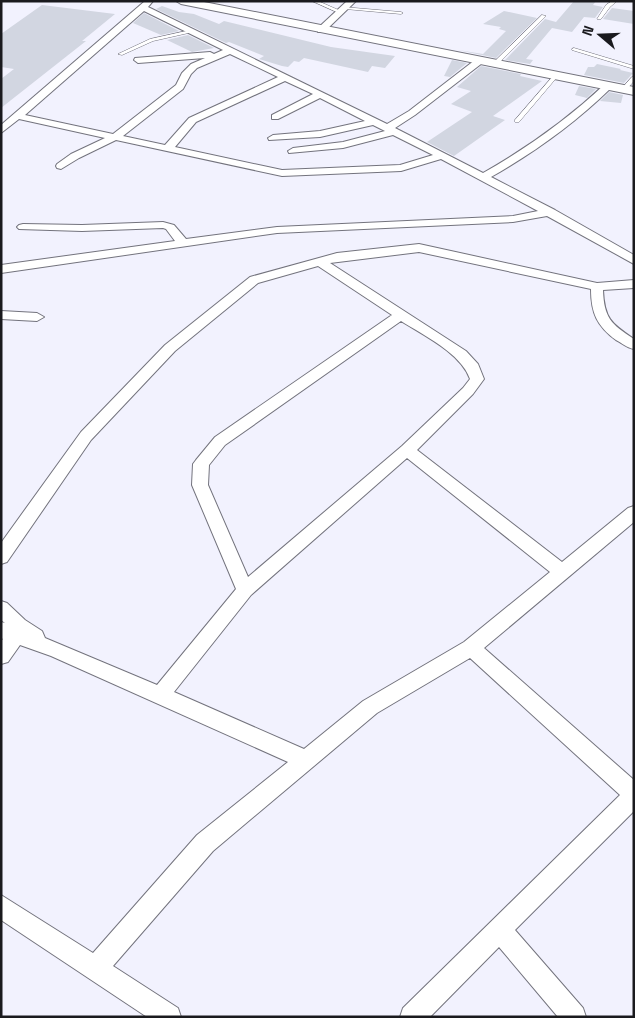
<svg xmlns="http://www.w3.org/2000/svg" width="635" height="1018" font-family="'Space Grotesk',sans-serif">
<rect width="100%" height="100%" fill="#f2f2fe"/>
<!-- building -->
<g fill="#d2d6e1">
<path d="M574,1h22l-3,4 10,2 -8,11 -11,-1 -12,15 -20,-4 -26,31 7,1 -3,4 -25,-4 40,-41 11,3z"/>
<path d="M42,5l73,9 -33,27h4l-85,67v-29l13,-10 -13,-2v-33z"/>
<path d="M162,6l17,6 15,2 25,10 5,-3 107,26 64,9 -10,12 -13,-2 -4,6 -64,-14 -5,4 -5,-1 -6,6 -6,-1 -23,-7 5,-3 -35,-14 -3,1 -70,-34z"/>
<path d="M612,8l22,3v13l-31,-5z"/>
<path d="M504,11l33,7 -41,40 -38,-8 25,4 23,-23 -7,-2 2,-2 -18,-3z"/>
<path d="M144,13l35,18 -18,4 -28,-12z"/>
<path d="M188,35l26,13 -22,4 -25,-12z"/>
<path d="M452,60l15,3 -17,14 -6,-1z"/>
<path d="M597,64l24,5 -1,1 13,3 -9,10 -40,-8 4,-8h6z"/>
<path d="M481,66l40,8 -1,2 22,5 -49,35 12,4 -51,36 -27,-14 45,-30 -21,-8 20,-13 -14,-4z"/>
<path d="M579,86l17,3 -9,9 -12,-3z"/>
<path d="M609,92l14,3 -2,8 -21,-2z"/>
</g>
<g fill="none" stroke-linecap="round" stroke-linejoin="round">
<!-- lane casing -->
<g stroke="#73737d" stroke-width="1">
<g id="lane">
<path d="M312,1h6l25,11 -4,1z"/>
<path d="M612,1h5l-7,6 -9,12h-4l9,-14z"/>
<path d="M343,7l58,5 2,1 -2,1 -56,-5z"/>
<path d="M542,15l4,1 -50,50h-4v-2z"/>
<path d="M191,30l2,2 -40,9 -31,14 -4,-1 32,-15z"/>
<path d="M574,48l60,18v3l-62,-19v-1z"/>
<path d="M554,75l4,1 -39,46h-4v-2z"/>
<path d="M632,77h2v4l-8,9h-4v-2z"/>
</g>
</g>
<!-- street casing -->
<g stroke="#73737d" stroke-width="2">
<g id="street">
<path d="M145,1h8l-5,6 239,117 22,-13 66,-51h6v4l-66,51 -20,13 88,45c44,-25 85,-54 122,-89h6v4c-36,35 -76,64 -120,89l64,33 79,45v9l-87,-48 -34,6 -236,11 -276,40v-8l174,-24 -9,-12 -3,-1 -81,3 -63,-2 -2,-2 2,-2 4,-1 59,1 81,-3 11,3 12,14 91,-12 236,-11 25,-5 -97,-52 -40,12 -119,5 -166,-36 -37,18 -18,11 -4,-1 -1,-2 1,-2 14,-10 34,-16 -86,-19 -18,14v-8zM144,11l79,39 -9,4 -4,-2 -75,6 -1,2 4,3 67,-5 -14,6 -9,9 -6,12 -63,49 -88,-19zM230,54l48,23 -89,41 -24,27 -42,-9 60,-47 8,-15 6,-6zM285,81l28,13 -41,21v4h6l42,-21 45,23 -45,10 -47,4 -5,3 1,2 51,-3 53,-12 12,6 -42,11 -50,6 -5,3 1,2 54,-5 50,-13 40,20 -33,10 -118,5 -107,-23 21,-25z"/>
<path d="M347,1h9l-32,31h-6v-4z"/>
<path d="M419,244l178,39 37,-3v8l-31,2c1,28 8,34 31,49v10c-7,-1 -12,-6 -18,-9 -19,-14 -25,-27 -25,-51l-172,-37 -89,11 136,88 12,13 6,15 -11,15 -56,56 145,112 66,-54 6,-2v16l-150,126 150,132v31l-119,119 68,78 3,9h-28l-59,-70 -69,70h-30l3,-9 217,-213 -150,-137 -93,55 -164,138 -100,115 65,42 3,9h-34l-146,-97v-25l92,58 104,-118 91,-73 -237,-106 -31,-11 -12,17 -7,2v-23l2,-2 -2,-1v-16l4,1 -4,-3v-19l6,2 18,17 17,11 3,7 112,47 79,-96 -44,-104 1,-21 3,-4 19,-23 177,-122 -74,-49 -60,17 -83,68 -84,89 -84,122 -6,2v-21l80,-111 84,-87 85,-68 87,-24zM401,321c22,14 60,32 69,58l-7,9 -61,58 -154,131 -40,-92 1,-20 16,-20zM407,458l143,114 -86,70 -101,59 -59,48 -130,-57 77,-97z"/>
<path d="M1,311l36,2 7,4 -7,4 -36,-2z"/>
</g>
</g>
<!-- secondary casing -->
<g stroke="#73737d" stroke-width="2">
<path id="secondary" d="M176,1h23l435,86v8l-453,-91z"/>
</g>
<!-- lane -->
<use href="#lane" fill="#fff" fill-rule="evenodd"/>
<!-- street -->
<use href="#street" fill="#fff" fill-rule="evenodd"/>
<!-- secondary -->
<use href="#secondary" fill="#fff" fill-rule="evenodd"/>
</g>
<!-- border -->
<rect width="635" height="1018" fill="none" stroke="#1a1a1e" stroke-width="5"/>
<!-- north arrow -->
<g transform="translate(600 35) rotate(289)" stroke="#f2f2fe" stroke-width="4" paint-order="stroke">
<path d="M0-4L9 19L0 12L-9 19Z" fill="#1a1a1e"/>
<text y="-8" font-size="14" font-weight="bold" text-anchor="middle" fill="#1a1a1e">N</text>
</g>
</svg>
